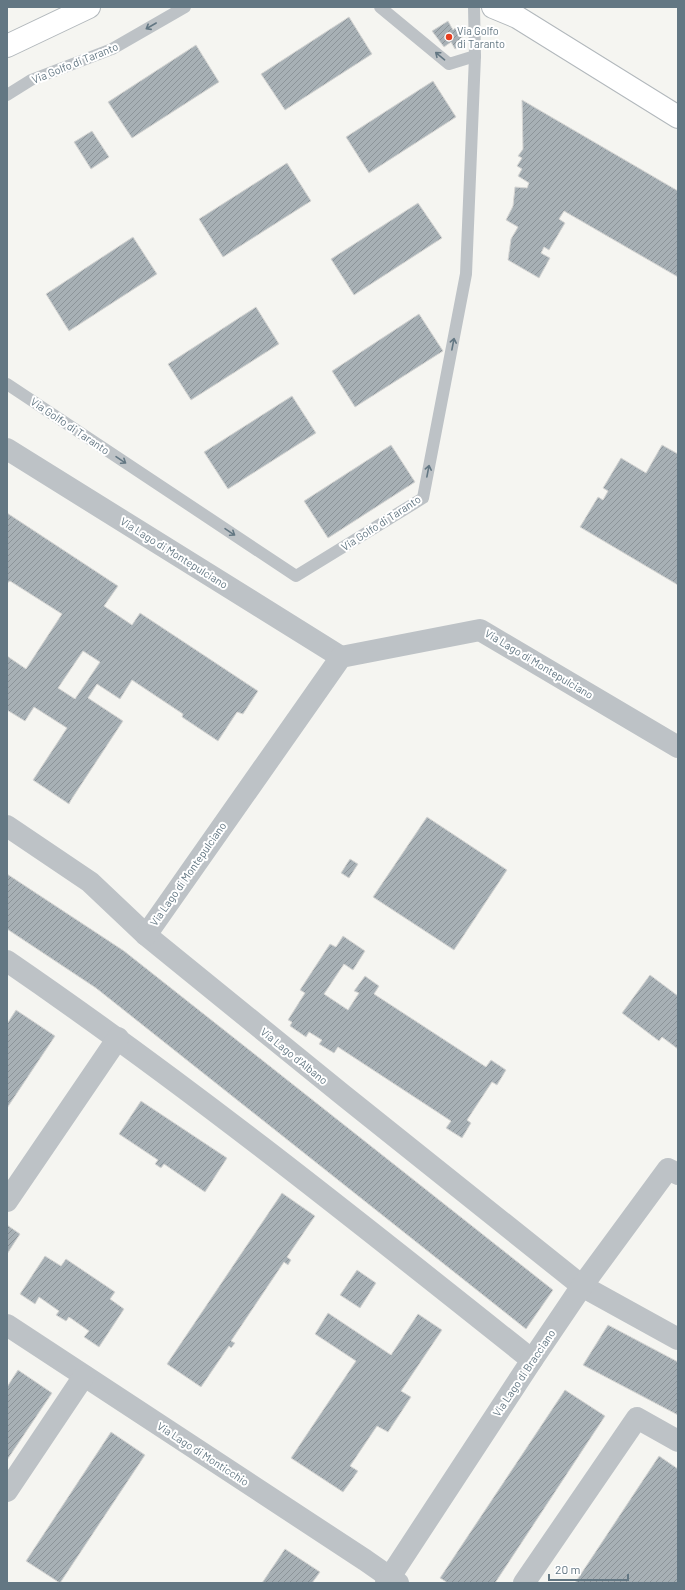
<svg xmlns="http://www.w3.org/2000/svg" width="685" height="1590" font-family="Barlow,sans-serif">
<defs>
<pattern id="building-hatch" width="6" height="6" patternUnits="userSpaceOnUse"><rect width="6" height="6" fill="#a7b0b5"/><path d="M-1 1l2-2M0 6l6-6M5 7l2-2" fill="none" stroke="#8c9499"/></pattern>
</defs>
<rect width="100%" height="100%" fill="#f5f5f1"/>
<!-- building -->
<g fill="url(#building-hatch)" stroke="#d6d6d4" fill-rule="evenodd">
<path d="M349,17l23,37 -87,56 -24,-36z"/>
<path d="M448,21l5,9 2,-2 10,14 -10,7 -4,-7 -7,5 -12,-16z"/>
<path d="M196,45l23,37 -87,56 -24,-36z"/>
<path d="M433,81l23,36 -87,56 -23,-36z"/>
<path d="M522,100l156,91v86l-114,-66 -5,8 6,4 -16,27 -5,-3 -3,6 9,5 -11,20 -31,-18 3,-21 7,-12 -12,-7 7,-14 2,-19 12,1 2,-5 -11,-7 4,-7 -5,-3 5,-8 -4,-2 5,-7z"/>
<path d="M92,131l17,26 -18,12 -17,-27z"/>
<path d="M287,163l24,38 -88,56 -24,-38z"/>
<path d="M418,203l24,35 -88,57 -23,-36z"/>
<path d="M133,237l24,37 -88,57 -23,-37z"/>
<path d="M256,307l23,37 -88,56 -23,-36z"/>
<path d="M419,314l24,37 -88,56 -23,-36z"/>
<path d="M292,396l24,37 -88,56 -24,-37z"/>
<path d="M391,445l24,37 -87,56 -24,-37z"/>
<path d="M662,445l16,9v131l-98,-58 18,-30 5,3 5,-9 -5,-3 18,-30 25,15z"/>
<path d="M7,513l111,73 -14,20 28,19 8,-12 118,78 -15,23 -6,-2 -19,29 -36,-24 1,-3 -51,-34 -12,19 -23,-15 -9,14 35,23 -52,79 -2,4 -36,-24 34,-52 -33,-21 -9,14 -18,-11v-54l19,13 36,-55 -52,-33 -3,2zM83,651l17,11 -25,37 -17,-11z"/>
<path d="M427,817l80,53 -53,80 -81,-53z"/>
<path d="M350,859l8,5 -9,14 -8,-5z"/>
<path d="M7,874l117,77 429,339 -27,39 -430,-341 -89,-59z"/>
<path d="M343,936l22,15 -12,19 -9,-6 -20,30 24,16 11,-17 -5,-2 11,-15 14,10 -5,8 112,73 5,-7 15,10 -9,15 -5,-3 -25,38 4,3 -9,15 -16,-10 5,-7 -113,-74 -4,6 -15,-9 3,-4 -13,-8 -3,5 -16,-11 2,-4 -4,-2 17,-27 -5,-3 30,-46 6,3z"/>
<path d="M650,975l28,21v53l-16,-12 -3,4 -37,-28z"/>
<path d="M16,1010l39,26 -48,72v-84z"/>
<path d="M141,1101l86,57 -22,34 -41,-28 -3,4 -6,-4 3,-4 -39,-26z"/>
<path d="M282,1193l33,23 -28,41 4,3 -3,5 -4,-3 -53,79 4,2 -4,5 -2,-2 -28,41 -34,-23z"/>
<path d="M7,1225l13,9 -13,20z"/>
<path d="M45,1256l16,10 5,-7 49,33 -5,7 14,10 -25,38 -15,-10 5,-6 -20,-14 -3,4 -10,-6 3,-4 -20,-14 -4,7 -15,-10z"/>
<path d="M357,1270l19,13 -16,25 -20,-13z"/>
<path d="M328,1313l63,42 27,-41 24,16 -41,61 10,6 -23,35 -11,-6 -27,40 8,5 -15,21 -52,-34 65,-97 -41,-27z"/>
<path d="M608,1325l70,37v53l-95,-50z"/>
<path d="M18,1370l34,23 -45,67v-73z"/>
<path d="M565,1390l40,26 -110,167h-47l-8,-5z"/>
<path d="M111,1432l34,23 -85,128 -34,-22z"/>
<path d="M659,1456l19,13v114h-103z"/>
<path d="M285,1549l35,23 -8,11h-50z"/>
</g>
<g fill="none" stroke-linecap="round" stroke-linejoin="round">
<!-- secondary casing -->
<g stroke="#b2b8bc" stroke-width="24">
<g id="secondary">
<path d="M493,7l24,10 161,100"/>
<path d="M7,46l82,-39"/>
</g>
</g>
<!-- lane -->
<g stroke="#bdc2c6" stroke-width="12">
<path d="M380,7l69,57 26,-8"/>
<path d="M7,95l24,-15 81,-31 73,-42"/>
<path d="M7,384l289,192 127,-78 43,-224 9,-218 -1,-49"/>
</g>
<!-- street -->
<g stroke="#bdc2c6" stroke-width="22">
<path d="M7,449l334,208"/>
<path d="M7,826l83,56 56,53 197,160 239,191 96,53"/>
<path d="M146,935l195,-278 139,-27 198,117"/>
<path d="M7,961c181,124 353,262 525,399"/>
<path d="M7,1201l111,-163"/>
<path d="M7,1325l358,235 33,23"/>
<path d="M7,1491l77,-115"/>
<path d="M386,1583l146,-223 50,-74 86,-117 10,5"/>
<path d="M524,1583l113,-165 41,23"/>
</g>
<!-- secondary -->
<use href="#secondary" stroke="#fff" stroke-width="22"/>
</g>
<!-- one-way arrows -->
<defs><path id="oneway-shaft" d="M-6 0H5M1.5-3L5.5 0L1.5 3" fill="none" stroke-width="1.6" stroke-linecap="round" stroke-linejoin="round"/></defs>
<g stroke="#637783">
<use href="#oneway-shaft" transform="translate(151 26) rotate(150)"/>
<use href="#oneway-shaft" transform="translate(440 56) rotate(-140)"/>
<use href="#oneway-shaft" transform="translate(453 344) rotate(-79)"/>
<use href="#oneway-shaft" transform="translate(121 460) rotate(34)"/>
<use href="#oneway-shaft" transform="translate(428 471) rotate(-79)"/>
<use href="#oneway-shaft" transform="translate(230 532) rotate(34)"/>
</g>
<!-- markers -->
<circle fill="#e73e1f" stroke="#fff" stroke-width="1.5" cx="449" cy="37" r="4"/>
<g text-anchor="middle" stroke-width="4" stroke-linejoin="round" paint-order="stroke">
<!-- poi labels -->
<g font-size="11" fill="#637783" stroke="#fff" text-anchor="start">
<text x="457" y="35">Via Golfo<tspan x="457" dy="13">di Taranto</tspan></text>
</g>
<!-- street labels -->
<g font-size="11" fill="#637783" stroke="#fff">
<text transform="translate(75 63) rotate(-22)" y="4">Via Golfo di Taranto</text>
<text transform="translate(70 426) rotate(34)" y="4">Via Golfo di Taranto</text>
<text transform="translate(381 523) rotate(-33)" y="4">Via Golfo di Taranto</text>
<text transform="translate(174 553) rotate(32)" y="4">Via Lago di Montepulciano</text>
<text transform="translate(539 664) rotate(31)" y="4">Via Lago di Montepulciano</text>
<text transform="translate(188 874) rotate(-55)" y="4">Via Lago di Montepulciano</text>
<text transform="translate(294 1056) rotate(39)" y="4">Via Lago d'Albano</text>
<text transform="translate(524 1373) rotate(-56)" y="4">Via Lago di Bracciano</text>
<text transform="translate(203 1454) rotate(33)" y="4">Via Lago di Monticchio</text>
</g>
</g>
<!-- border -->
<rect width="685" height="1590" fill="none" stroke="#637783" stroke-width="16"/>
<!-- scale -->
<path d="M549 1574v6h79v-6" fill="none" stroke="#637783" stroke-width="2"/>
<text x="555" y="1574" font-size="12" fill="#637783" stroke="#ffffff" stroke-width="3" paint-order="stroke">20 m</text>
</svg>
